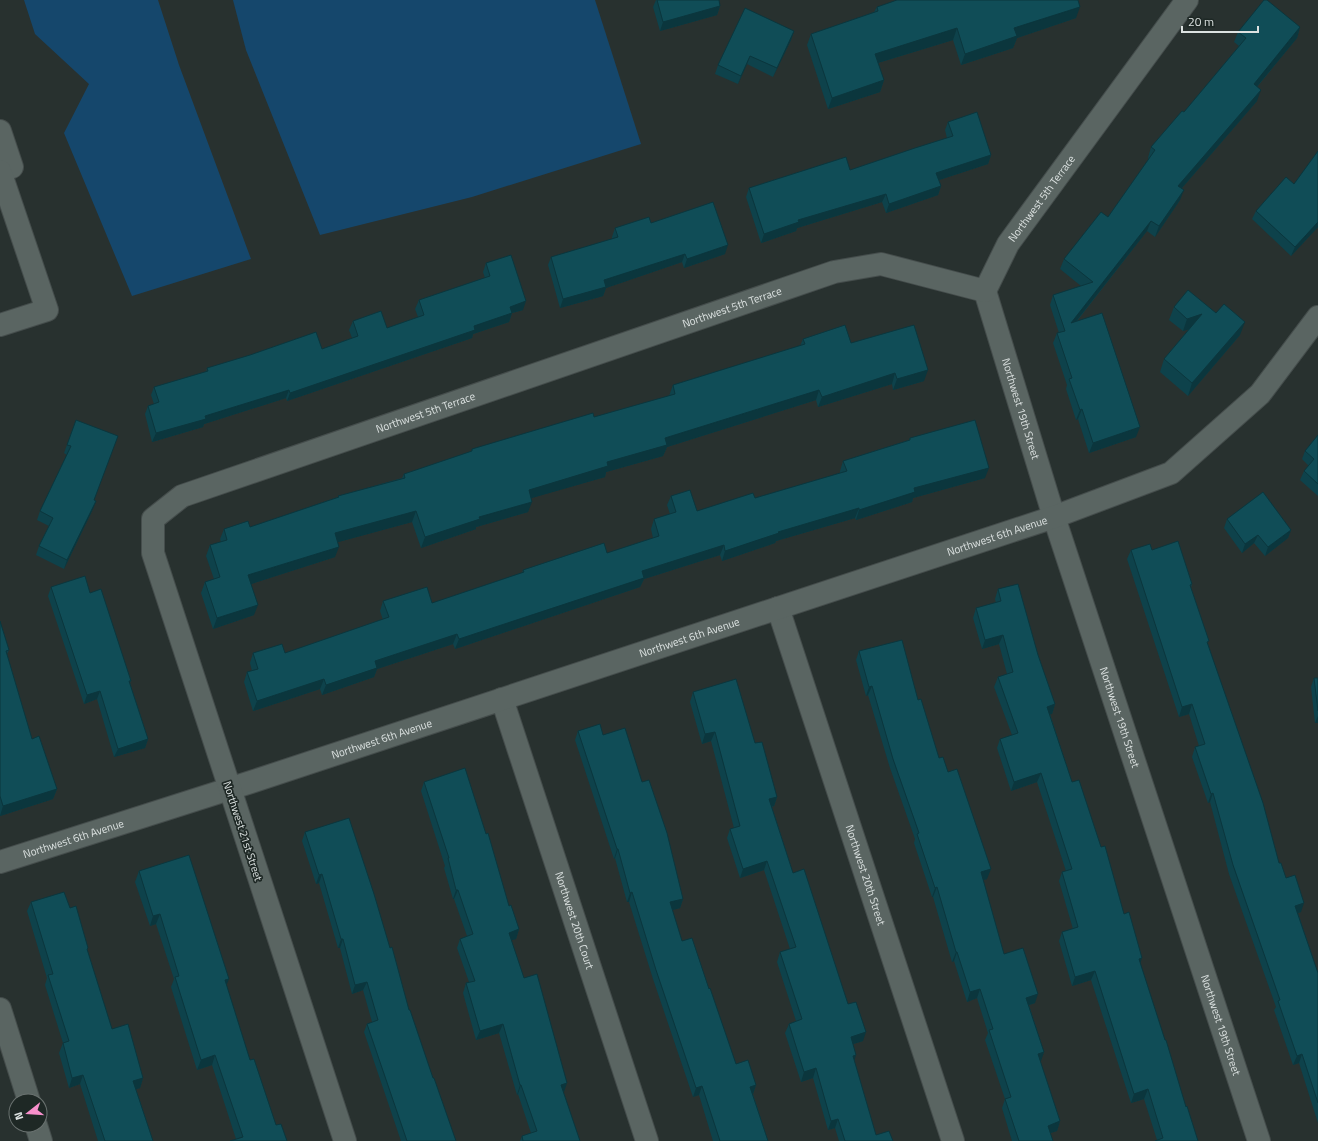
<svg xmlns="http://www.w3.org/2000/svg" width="1318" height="1141" font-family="'Titillium Web',sans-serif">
<rect width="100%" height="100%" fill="#28312f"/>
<!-- water -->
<g fill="#15476c">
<path d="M24,0h134l21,65 72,194 -119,37 -68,-163 25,-49 -54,-50z"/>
<path d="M233,0h362l46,144 -169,53 -152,38 -74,-185z"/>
</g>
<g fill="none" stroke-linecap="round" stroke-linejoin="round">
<!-- minor casing -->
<g stroke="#454d4c" stroke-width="24">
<g id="minor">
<path d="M0,131l12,36 -12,4"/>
<path id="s1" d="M985,291l69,226 205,624"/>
<path d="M0,325l47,-15 -47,-139"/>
<path id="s2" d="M778,608l175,533"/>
<path id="s3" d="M502,699l145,442"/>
<path id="s4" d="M0,862l251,-80 803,-265 117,-44 89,-79 58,-77"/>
<path d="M0,1009l29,92"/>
<path d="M36,1125l5,16"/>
<path id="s5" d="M345,1141l-192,-588v-34l29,-23 652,-224 47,-8 104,27 23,-47 179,-244"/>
</g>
</g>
<!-- minor -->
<use href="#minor" stroke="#5a6562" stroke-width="22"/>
</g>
<!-- wall -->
<g fill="#0e424b">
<path d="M656,0h63l1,6 -3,9 -57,16 -7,-24z"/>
<path d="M1078,1l-2,17 -59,20 -4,10 -52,17 -8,-25 -75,23 6,17 -4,12 -52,17 -21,-64 4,-11 63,-22 3,-5z"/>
<path d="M1300,27l-3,11 -40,49v14l-75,87 -2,12 -25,37 -8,-6 -70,90 59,116 -47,16 -11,-34 -2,1 -10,-31 1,-4 -14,-42 4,-10h2l-9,-28 3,-10 28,-9 -21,-17 4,-10 44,-42 41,-58 -1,-1 3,-11 33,-35 55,-66 -5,-4 4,-10z"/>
<path d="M794,31l-3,9 -18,37 -26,-13 -9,20 -23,-10 3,-9z"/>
<path d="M948,122l43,33 -3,9 -49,16 2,6 -3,9 -52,18 -4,-11 -85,26 -1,3 -35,12 -15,-46 3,-9 101,-18 97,-32 -2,-8z"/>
<path d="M1318,151v76l-27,29 -39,-37 4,-8 38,-27z"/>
<path d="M651,223l74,31 -41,14 -2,-6 -76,26 -3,8 -43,12 -12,-43 3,-8 61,-18v-2l3,-9z"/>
<path d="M486,263l37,47 -11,3 -3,9 -36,12 -1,4 -185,63 -1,-3 -82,26 -1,3 -51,15 -7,-28 3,-8 6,-2 -3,-9 3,-8 52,-15 1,-4 115,-19 30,-11 -3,-8 4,-9 34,7 31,-11 -3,-8 4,-9 66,-22 -2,-6z"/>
<path d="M1174,307l66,28 -52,61 -28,-24 4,-13 25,-30 -6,2 -14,-11z"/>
<path d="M803,339l48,4 73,38 -31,9 -1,-6 -74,23 -2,-7 -149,47 -4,9 -57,16 -1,5 -74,21 -3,14 -52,15v2l-55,19 -9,-26 -74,20 -3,15 -84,27 3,31 -41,14 -12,-36 4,-11 9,-3 -8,-23 4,-11 11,-3 -1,-3 4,-10 26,-2 88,-30v-1l64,-18 2,-4 67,-22 1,-3 122,-32 75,-21 4,-11 127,-39z"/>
<path d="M76,420l18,80 2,1 -3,8 -29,60 -28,-14 3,-9 10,-20 -12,-6 3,-9 27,-56 -3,-2z"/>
<path d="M1318,435v61l-18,-16 4,-9 5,-5 -7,-7 3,-8z"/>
<path d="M910,438l75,40 -72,20 -1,4 -56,18 -1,-2 -79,23 -1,2 -53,18 -2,-6 -76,24 -4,8 -185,62 -2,-5 -76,25 -3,8 -52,18 -2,-6 -67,22 -9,-29 3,-10 5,-1 -2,-8 3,-10h32l98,-33 -3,-9 3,-10 49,2 90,-30 1,-3 84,-17 46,-15 -2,-9 3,-10 16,-5 -3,-9 4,-9 26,15 58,-13 85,-25v-2l3,-10 66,-21z"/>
<path d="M1227,519l64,11 -3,8 -23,18 -11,-13 -12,10 -18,-25z"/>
<path d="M1131,550h21l40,34 -1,4 17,56 71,219 22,49 -3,1 20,60v150l-19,-60 -6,2 -19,-55 2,-3 -47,-133 -19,-72 -2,1 -16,-46 3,-10 4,-1 -10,-32 -10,3 -52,-158z"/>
<path d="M51,587l39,6 41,88 -1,2 18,56 -3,9 -31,9 -17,-58 -13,5 -36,-108z"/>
<path d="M998,589l40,66 17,49 -3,10h-2l22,68 29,65 39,117 46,143 12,34 -41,-1 -13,-41 -13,4 -40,-123 -19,6 -13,-45 3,-9 11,-3 -14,-48 3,-9 4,-1 -29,-89 -26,9 -14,-43 3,-9 12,-4 -18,-48 4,-10 9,-3 -8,-30 -17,5 -9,-31 3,-10 20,-5 -1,-4z"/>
<path d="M0,621l9,29 -2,4 25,85 25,50 -4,10 -53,17z"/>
<path d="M859,651l59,49 21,58 9,14 39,107 -4,1 21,74 31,49 -6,2 15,47 -4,9 20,60 -3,10 -7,2 3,8h-41l-10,-33 3,-9 -20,-59 3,-7 -11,-35 -10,4 -13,-41 -2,1 -19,-65h-1l-18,-54 1,-4 -25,-71 -22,-73 -2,1 -10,-36z"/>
<path d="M1314,678h4v45h-3l-4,-36z"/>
<path d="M693,692l62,51 22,54 -3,9 -2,1 21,66 70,168 -10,3 1,17 22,74 17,6h-54l-4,-13 -7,2 -15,-52 -12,4 -16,-49 4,-9 7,-3 -19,-59 3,-10 10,-3 -26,-79 -24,8 -13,-40 3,-9 4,-1 -23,-87 -9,3 -12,-42z"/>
<path d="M578,731l25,4 39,47 41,117 -3,9 -8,2 10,31 27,48 27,75 20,21 -3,9 15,47h-55l-14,-46 -6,2 -40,-118 -24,-77h-2l-12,-44 -1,1 -39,-119z"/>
<path d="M424,782l85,124 10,23 -3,10 -5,1 13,38 40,114h-1l17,49h-60l2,-5 9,-3 -13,-39 -1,1 -18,-62 -23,7 -13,-47 3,-10 3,-1 -12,-34 3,-9 7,-3 -13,-37h-1l-9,-31 1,-2 -24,-75z"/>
<path d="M305,832l85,116 19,62 24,68 23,63h-55l-37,-109 3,-8 5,-2 -9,-32 -11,4 -12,-46h-2l-19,-65 -3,1 -14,-43z"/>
<path d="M139,871l87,115 24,74 26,65 -40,14 -24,-74 -15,5 -26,-83 3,-8 -18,-55 -6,2 -15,-44z"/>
<path d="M31,902l39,6 17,43 25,78 31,49 -3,10 -4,1 17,52h-55l-18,-57 -11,4 -10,-35 4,-10 -18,-58 2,-7 -20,-67z"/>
</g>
<!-- shaded-wall -->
<g fill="#0b363d">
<path d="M720,6l-3,9 -57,16 3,-9z"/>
<path d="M1080,7l-4,11 -59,20 -4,10 -52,17 4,-11 49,-26z"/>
<path d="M1300,27l-3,11 -47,57 4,-11z"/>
<path d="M957,28l-4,12 -82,25 4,-11z"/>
<path d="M794,31l-3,9 -18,37 4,-9z"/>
<path d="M750,56l-3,8 -9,20 3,-8z"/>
<path d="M884,80l-4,12 -52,17 4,-11z"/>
<path d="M1261,90l-4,11 -82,95 3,-10z"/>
<path d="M991,155l-3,9 -55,18 3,-9z"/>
<path d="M941,186l-3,9 -52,18 3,-9z"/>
<path d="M1184,190l-4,10 -25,37 4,-11z"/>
<path d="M886,194l-4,8 -85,26 -1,3 -35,12 3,-9 34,-14z"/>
<path d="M1151,221l-4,10 -80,102 4,-10z"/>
<path d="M1318,222v5l-27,29 4,-9z"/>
<path d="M728,245l-3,9 -41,14 3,-9z"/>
<path d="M685,254l-3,8 -76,26 -3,8 -43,12 3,-9 41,-19z"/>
<path d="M526,301l-3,9 -11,3 -3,9 -36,12 -1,4 -185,63 3,-8 184,-67 36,-19z"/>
<path d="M1202,314l-5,13 -14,4 4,-12z"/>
<path d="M1245,322l-5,13 -52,61 4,-13z"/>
<path d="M928,370l-4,11 -31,9 4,-11z"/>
<path d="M895,373l-3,11 -74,23 4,-10z"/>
<path d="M289,390l-3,8 -82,26 -1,3 -51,15 4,-9 49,-17z"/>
<path d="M819,390l-3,10 -149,47 -4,9 -57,16 -1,5 -80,23 4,-10 78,-28 58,-24z"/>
<path d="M1082,409l-4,10 -2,1 4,-10z"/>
<path d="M1140,427l-4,10 -47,16 4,-10z"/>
<path d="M989,468l-4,10 -72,20 -1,4 -56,18 3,-10 55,-22z"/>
<path d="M96,501l-3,8 -29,60 3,-9z"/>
<path d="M532,502l-4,10 -52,15v2l-55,19 4,-11 54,-20z"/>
<path d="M859,508l-4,10 -79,23 -1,2 -53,18 3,-10 53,-19z"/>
<path d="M416,511l-4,11 -81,22 4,-11z"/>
<path d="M1291,530l-3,8 -23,18 3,-9z"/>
<path d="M1258,535l-4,8 -12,10 3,-9z"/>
<path d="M724,545l-4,10 -76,24 -4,8 -185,62 4,-10 183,-68z"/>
<path d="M339,547l-4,10 -90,29 3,-11z"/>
<path d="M258,605l-4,10 -41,14 4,-11z"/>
<path d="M457,634l-4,10 -76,25 -3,8 -52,18 4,-10 49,-24z"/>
<path d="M1003,635l-4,9 -17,5 3,-9z"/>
<path d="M324,679l-4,10 -67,22 4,-10z"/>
<path d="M872,686l-4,9 -2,1 3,-9z"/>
<path d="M100,691l-3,8 -13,5 3,-9z"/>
<path d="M1055,704l-3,10 -8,2 3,-9z"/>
<path d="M1192,704l-3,10 -10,3 3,-10z"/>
<path d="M1318,716v7h-3z"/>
<path d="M715,732l-4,9 -9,3 3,-10z"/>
<path d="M148,739l-3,9 -31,9 4,-8z"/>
<path d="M1041,773l-4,9 -26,9 3,-9z"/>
<path d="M57,789l-4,10 -53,17 3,-10z"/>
<path d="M1213,793l-3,9 -2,1 3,-9z"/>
<path d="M777,797l-3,9 -8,2 3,-9z"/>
<path d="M617,849h1l-3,9 -1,1z"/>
<path d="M767,861l-3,9 -24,8 3,-9z"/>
<path d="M991,869l-4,10 -10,3 4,-10z"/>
<path d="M322,874l-3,9 -3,1 3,-9z"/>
<path d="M937,887l-4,10h-1l3,-9z"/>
<path d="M456,890h2l-4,9h-1z"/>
<path d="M632,892l-3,10h-2l3,-9z"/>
<path d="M683,899l-3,9 -14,4 4,-10z"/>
<path d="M1304,903l-3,9 -9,3 3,-9z"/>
<path d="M160,914l-4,10 -6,2 3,-10z"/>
<path d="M519,929l-3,10 -11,3 4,-9z"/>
<path d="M341,939h2l-3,9h-2z"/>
<path d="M956,952h1l-3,9 -2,1z"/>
<path d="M1142,958l-3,9v-8z"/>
<path d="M1095,971l-4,9 -19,6 3,-9z"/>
<path d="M229,979l-4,10v-9z"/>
<path d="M367,982l-4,8 -11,4 3,-9z"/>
<path d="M980,989l-3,9 -10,4 3,-10z"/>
<path d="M1038,994l-3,9 -12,4 3,-9z"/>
<path d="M503,1024l-4,9 -23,7 4,-9z"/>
<path d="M866,1032l-3,9 -16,5 4,-9z"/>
<path d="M1044,1052l-3,9 -7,2 4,-9z"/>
<path d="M1302,1054l-3,9 -6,2 4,-9z"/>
<path d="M215,1055l-3,10 -15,5 4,-10z"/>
<path d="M856,1055l-3,10v-9z"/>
<path d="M816,1068l-3,10 -12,4 3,-10z"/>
<path d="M83,1075l-3,9 -11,4 3,-10z"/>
<path d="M143,1078l-3,10 -10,3 3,-10z"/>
<path d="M567,1083l-3,9 -7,2 4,-9z"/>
<path d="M520,1085h1l-3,9 -1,1z"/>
<path d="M756,1085l-3,9 -6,2 3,-9z"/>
<path d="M702,1086l-3,9 -6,2 3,-9z"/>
<path d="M1148,1089l-4,10 -13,4 3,-9z"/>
<path d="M838,1119l-3,9 -7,2 3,-9z"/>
<path d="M1060,1121l-3,10 -13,4 4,-9z"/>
</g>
<!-- building -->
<g fill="#104d57" stroke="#0b363d">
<path d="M657,0h62l1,6 -57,16z"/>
<path d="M897,0h181l2,7 -66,21 3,8 -52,18 -8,-26 -82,26 9,26 -52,18 -21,-64 67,-23 -1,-4z"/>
<path d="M1264,0h3l33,27 -46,57 7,6 -83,96 6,4 -25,36 -8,-5 -80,102 31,-10 38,114 -47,16 -11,-34 -2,1 -11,-31 3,-1 -15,-45 8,-2 -12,-36 40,-13 -29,-23 37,-47 7,5 47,-67 -4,-3 31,-36 2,1 62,-74 -8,-6z"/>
<path d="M745,8l49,23 -17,37 -27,-12 -9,20 -23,-11z"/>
<path d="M977,112l14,43 -55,18 5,13 -52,18 -3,-10 -88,26 1,2 -35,12 -15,-46 97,-31 4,13 65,-22 38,-12 -5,-14z"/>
<path d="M1318,151v71l-23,25 -39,-36 30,-34 8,7z"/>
<path d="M713,202l15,43 -41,14 -2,-5 -81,26 2,7 -43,12 -12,-42 67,-20 -3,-9 34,-11 2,6z"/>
<path d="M511,255l15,46 -16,6 2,6 -38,13 1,4 -185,63 -1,-3 -84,26 1,3 -50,14 -8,-27 11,-4 -5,-15 54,-16 -1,-3 43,-13 66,-23 6,17 36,-13 -5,-15 28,-10 6,17 37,-13 -5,-15 71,-24 -4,-13z"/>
<path d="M1188,290l28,23 8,-9 21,18 -53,61 -28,-24 38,-45 -15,5 -13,-12z"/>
<path d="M845,325l6,18 63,-18 14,45 -31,9 -2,-6 -73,24 -3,-7 -154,48 2,7 -60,17 1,4 -79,24 3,12 -53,15 1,2 -55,18 -9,-26 -81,22 4,14 -91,28 10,30 -41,13 -12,-36 15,-5 -10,-32 17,-5 -3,-11 24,-8 2,6 89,-30 -1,-1 67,-18 -1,-4 68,-23v-2l121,-36 1,4 81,-23 -2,-9 132,-41 -2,-5z"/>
<path d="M76,420l42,16 -24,64 2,1 -29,59 -28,-14 14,-28 -13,-7 31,-65 -4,-1z"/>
<path d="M975,420l14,48 -75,20 1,4 -56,18v-2l-81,24 1,1 -54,18 -1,-6 -82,26 2,7 -185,61 -2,-5 -82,27 2,7 -51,17 -2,-6 -67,22 -10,-29 11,-3 -5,-16 29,-9 3,9 104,-36 -6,-16 44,-14 5,16 92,-31 -1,-2 81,-27 3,10 52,-17 -5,-17 22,-7 -5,-16 19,-6 7,21 56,-18 2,5 92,-27 -4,-10 67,-21v-2z"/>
<path d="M1318,435v49l-14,-13 10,-12 -9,-8z"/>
<path d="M1263,492l28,38 -23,17 -10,-12 -13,9 -18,-25z"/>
<path d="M1178,541l14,43 -2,1 19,56 -2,1 56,161 16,60h2l5,15 9,-3 9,28 -9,3 23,67v130l-16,-49 -5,2 -19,-55 2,-1 -47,-135 -20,-72 -2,1 -16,-47 10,-3 -13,-40 -10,3 -51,-157 19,-6 2,6z"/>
<path d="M85,576l5,17 11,-4 30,92h-2l19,58 -30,10 -18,-58 -13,4 -36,-108z"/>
<path d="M1018,584l20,71 17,49 -8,3 25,75 7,-2 22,67 4,-1 19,68 5,-2 13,46 -3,1 26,81h1l20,67 1,-1 11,35h-43l8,-3 -15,-49 -14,5 -39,-123 -20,6 -13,-45 16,-5 -16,-55 10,-3 -31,-96 -27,9 -14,-43 18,-6 -20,-56 15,-5 -10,-37 -18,5 -9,-32 25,-7 -3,-12z"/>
<path d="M0,621l9,29 -3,1 26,88 7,-3 18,53 -54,17 -3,-10z"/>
<path d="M902,640l16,60 3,-1 18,59 4,-1 5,15 9,-3 34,100 -10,3 23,82 19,-6 15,46 -12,4 18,54 -6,2 22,67 -12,5 5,15h-34l-14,-42 6,-2 -22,-67 4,-1 -13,-40 -10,3 -13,-40h-1l-19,-65 -2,1 -18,-54 2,-1 -26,-74 -21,-73 -3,1 -10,-36z"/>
<path d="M1314,678h4v33z"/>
<path d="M736,679l19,64 7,-1 15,55 -8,2 24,74 11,-4 44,135 8,-2 10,30 -15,5 5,18 -3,1 23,79 13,-4 4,10h-48l-7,-22 -7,2 -15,-53 -12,4 -15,-48 13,-5 -22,-67 16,-5 -29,-86 -24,8 -13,-40 10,-3 -25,-94 -10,2 -12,-42z"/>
<path d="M600,724l3,11 22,-7 17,54 7,-2 18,53 16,66 -13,3 12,39 10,-3 17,51 1,-1 26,76 12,-4 8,25 -6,2 18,54h-48l-18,-55 -6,2 -40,-118 -24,-78 -2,1 -12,-44h-1l-39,-118z"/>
<path d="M465,768l21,66 2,-1 21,73 2,-1 8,24 -10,4 15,45 13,-4 30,109 -6,2 19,56h-57l-1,-5 15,-5 -16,-46h-1l-17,-61 -23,7 -14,-48 9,-2 -15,-42 13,-5 -15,-44h-2l-8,-32h1l-25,-76z"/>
<path d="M349,818l25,76 16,54 2,-1 17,63h1l23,68h1l22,63h-49l-40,-117 11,-4 -11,-38 -12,3 -12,-46h-2l-19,-65 -3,1 -14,-43z"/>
<path d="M189,855l40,124 -4,1 25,80 4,-1 22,66 5,-1 6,17h-57l13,-4 -28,-82 -14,5 -26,-83 4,-1 -19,-62 -7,2 -14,-45z"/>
<path d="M64,892l6,16 6,-2 12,42 -1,1 25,80 16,-5 15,54 -10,3 20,60h-48l-22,-66 -11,3 -9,-35 6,-2 -21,-66 5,-1 -22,-72z"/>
</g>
<g text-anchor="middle" stroke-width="3.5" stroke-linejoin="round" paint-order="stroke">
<!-- street labels -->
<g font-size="11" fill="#dce2e1" stroke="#1e2825">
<text dy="4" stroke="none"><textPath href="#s5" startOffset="1643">Northwest 5th Terrace</textPath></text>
<text dy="4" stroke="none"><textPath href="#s5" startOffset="1271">Northwest 5th Terrace</textPath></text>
<text dy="4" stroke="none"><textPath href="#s1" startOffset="123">Northwest 19th Street</textPath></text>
<text dy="4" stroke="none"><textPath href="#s5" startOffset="947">Northwest 5th Terrace</textPath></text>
<text dy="4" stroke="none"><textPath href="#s4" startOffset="1049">Northwest 6th Avenue</textPath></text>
<text dy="4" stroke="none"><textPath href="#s4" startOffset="725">Northwest 6th Avenue</textPath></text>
<text dy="4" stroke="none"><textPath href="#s1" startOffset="447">Northwest 19th Street</textPath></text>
<text dy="4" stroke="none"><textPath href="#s4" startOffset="401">Northwest 6th Avenue</textPath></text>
<text transform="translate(243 831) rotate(72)" y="4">Northwest 21st Street</text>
<text dy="4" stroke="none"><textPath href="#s4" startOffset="77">Northwest 6th Avenue</textPath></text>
<text dy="4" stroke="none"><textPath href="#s2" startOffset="281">Northwest 20th Street</textPath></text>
<text dy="4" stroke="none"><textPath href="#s3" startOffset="233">Northwest 20th Court</textPath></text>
<text dy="4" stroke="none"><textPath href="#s1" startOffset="771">Northwest 19th Street</textPath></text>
</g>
</g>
<!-- north arrow -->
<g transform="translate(28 1113) rotate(253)"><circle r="19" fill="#1e2825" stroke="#6a7270"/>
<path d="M0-3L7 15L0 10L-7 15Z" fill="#f890cc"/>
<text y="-6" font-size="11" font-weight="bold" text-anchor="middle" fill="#dce2e1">N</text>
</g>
<!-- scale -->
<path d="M1182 26v6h76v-6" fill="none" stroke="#dce2e1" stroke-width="2"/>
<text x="1188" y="26" font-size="12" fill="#dce2e1" stroke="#1e2825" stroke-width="3" paint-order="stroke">20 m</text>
</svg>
